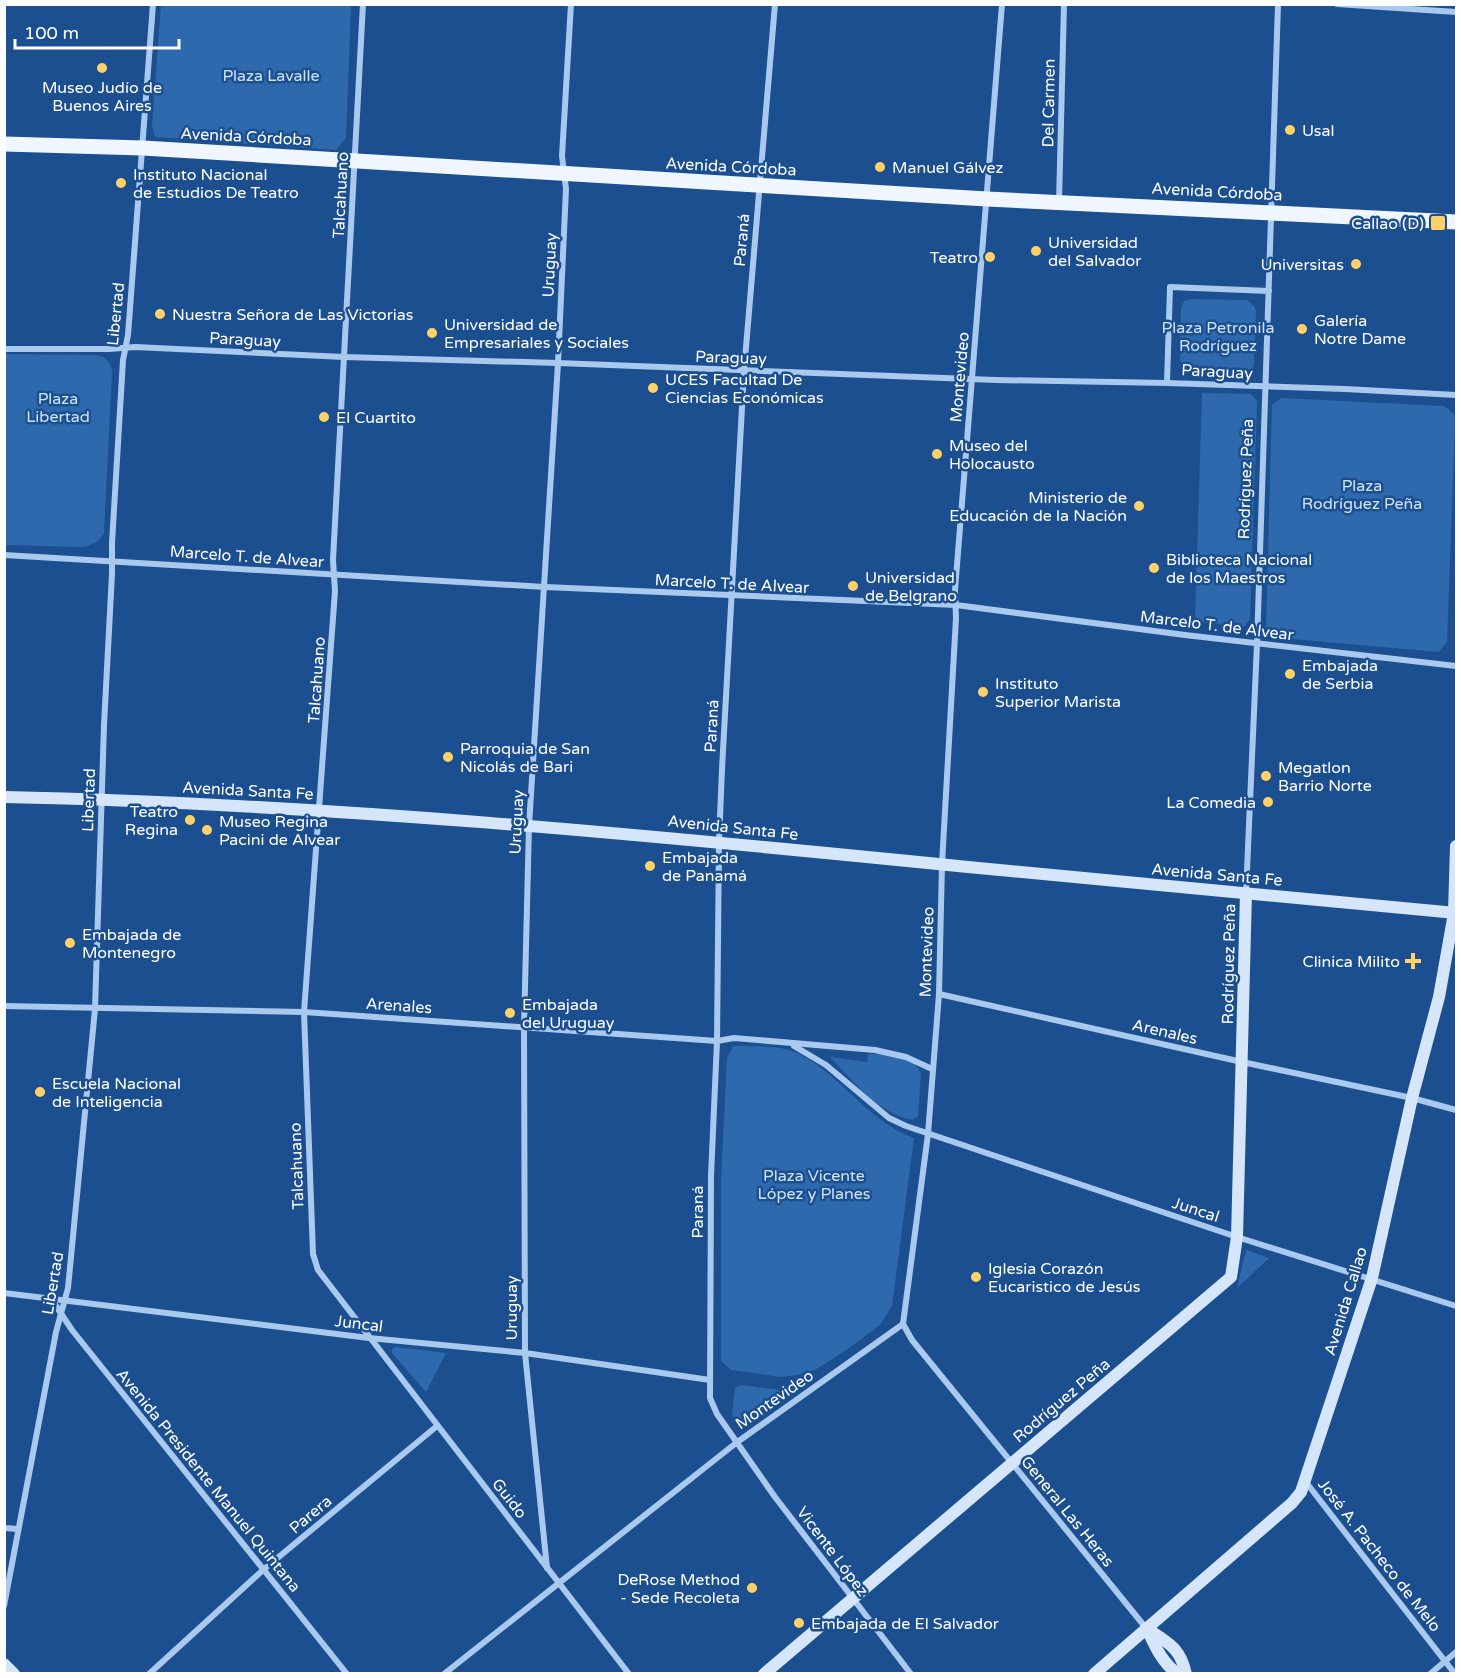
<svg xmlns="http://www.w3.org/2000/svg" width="1461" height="1678" font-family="'Varela Round',sans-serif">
<rect width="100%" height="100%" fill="#1b4f8f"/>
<!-- green -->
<g fill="#2e69ad">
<path d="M161,5h190l-5,133 -10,12 -181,-13 -3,-11z"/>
<path d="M1191,299l56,1 7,6 2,4 -2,54 -3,7 -7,3 -56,-3 -6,-4 -2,-7 1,-52 3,-7z"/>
<path d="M5,354l88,1c11,1 17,4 19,16l-8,162c-5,8 -11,12 -20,14l-79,-2z"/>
<path d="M1202,393l49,1 6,7 -7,218 -6,8 -49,-6z"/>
<path d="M1281,398l163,8 10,8 1,8 -8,220 -8,10 -169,-15 -4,-8 6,-224z"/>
<path d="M733,1046c15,0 44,0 56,4 47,16 77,72 125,88l-22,168 -12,19 -32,24 -33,21 -18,5 -16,2 -50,-7 -10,-9v-180l6,-123z"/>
<path d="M868,1054c18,0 47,1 53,20l-3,42 -6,4c-35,-8 -58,-38 -82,-63l37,5z"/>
<path d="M1246,1250l23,8 -32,30z"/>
<path d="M396,1347l50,6 -20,39 -34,-39v-4z"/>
<path d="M741,1385l47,6c-12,10 -42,43 -56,24l3,-27z"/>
</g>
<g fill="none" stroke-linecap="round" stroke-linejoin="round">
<!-- street -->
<g stroke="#a9c9ee" stroke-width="6">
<path d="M363,4l-30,556 2,31 -31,421 9,242 5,16 311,404"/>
<path d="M775,4l-31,367 -22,398 -3,73 -2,199 -6,135 -1,222 7,16 58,83 136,177"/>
<path d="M1337,4l119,8"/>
<path d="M1059,202l5,-198"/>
<path d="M4,349h105l26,-2 209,10 214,6 438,17 171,3 178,6 111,6"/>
<path d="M1167,383l3,-96 99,4"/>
<path d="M4,555l541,32 411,18 229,30 271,31"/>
<path d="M1246,893l11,-249 21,-640"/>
<path d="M939,994l303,68 170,36 44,12"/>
<path d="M4,1006l300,6 413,29 17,-3 141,12 31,7 26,12"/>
<path d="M794,1046l32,19 63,53 17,8 331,111 219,69"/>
<path d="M4,1293l365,45 156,15 185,27"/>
<path d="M52,1300l20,30 275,344"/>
<path d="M903,1324l9,16 234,288"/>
<path d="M1305,1481l150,193"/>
<path d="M4,1528l14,1"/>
<path d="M547,1568l-22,-215 -1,-326 5,-201 29,-463 8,-174 -4,-33 9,-152"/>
<path d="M4,1606l52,-274 12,-44 27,-279 9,-284 8,-151v-31l11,-183 5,-25 25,-331"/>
<path d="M149,1674l114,-104 174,-144"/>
<path d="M444,1674l292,-231 167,-119 25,-190 11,-140 3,-130 14,-246 -1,-28 47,-586"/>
<path d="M1430,1674l26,-22"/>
</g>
<!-- secondary -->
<g stroke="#d6e6fa" stroke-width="12">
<path d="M4,797c323,7 644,38 964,70 163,16 326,30 488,46"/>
<path d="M1146,1628c22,15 34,19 40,46"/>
<path d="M1147,1629c8,17 15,34 31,45"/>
<path d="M4,1664l10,10"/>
<path d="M764,1674l467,-397 6,-40 9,-344"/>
<path d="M1094,1674l198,-171 9,-11 71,-214 40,-180 27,-101 15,-84 2,-67"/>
</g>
<!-- primary -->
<path stroke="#f0f6ff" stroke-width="15" d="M4,144l139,4 844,51 469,23"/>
</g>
<!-- markers -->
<g fill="#ffd166" stroke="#1b4f8f" stroke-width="2">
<circle cx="102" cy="68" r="6"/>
<circle cx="1290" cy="130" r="6"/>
<circle cx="880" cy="167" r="6"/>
<circle cx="121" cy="183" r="6"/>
<rect x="1430" y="215" width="16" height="16" rx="3"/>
<circle cx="1036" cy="251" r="6"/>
<circle cx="990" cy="257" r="6"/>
<circle cx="1356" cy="264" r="6"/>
<circle cx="160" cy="314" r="6"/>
<circle cx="1302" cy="329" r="6"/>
<circle cx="432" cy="333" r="6"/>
<circle cx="653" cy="388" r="6"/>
<circle cx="324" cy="417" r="6"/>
<circle cx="937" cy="454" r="6"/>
<circle cx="1139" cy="506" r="6"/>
<circle cx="1154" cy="568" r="6"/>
<circle cx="853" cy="586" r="6"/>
<circle cx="1290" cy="674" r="6"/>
<circle cx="983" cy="692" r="6"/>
<circle cx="448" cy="757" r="6"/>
<circle cx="1266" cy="776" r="6"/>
<circle cx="1268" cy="802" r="6"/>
<circle cx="190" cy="820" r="6"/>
<circle cx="207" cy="830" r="6"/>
<circle cx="650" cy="866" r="6"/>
<circle cx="70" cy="943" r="6"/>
<path d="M1410 952h6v6h6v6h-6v6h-6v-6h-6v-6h6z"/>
<circle cx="510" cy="1013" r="6"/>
<circle cx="40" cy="1092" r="6"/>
<circle cx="976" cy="1277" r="6"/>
<circle cx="752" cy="1588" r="6"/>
<circle cx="799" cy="1623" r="6"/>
</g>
<g text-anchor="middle" stroke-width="5" stroke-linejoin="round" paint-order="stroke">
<!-- park labels -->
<g font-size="16" fill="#cfe3fa" stroke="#1b4f8f">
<text x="271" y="81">Plaza Lavalle</text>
<text x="1218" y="333">Plaza Petronila<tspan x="1218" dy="18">Rodríguez</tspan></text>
<text x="58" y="404">Plaza<tspan x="58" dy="18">Libertad</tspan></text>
<text x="1362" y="491">Plaza<tspan x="1362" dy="18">Rodríguez Peña</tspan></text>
<text x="814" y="1181">Plaza Vicente<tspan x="814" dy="18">López y Planes</tspan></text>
</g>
<!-- poi labels -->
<g font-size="16" fill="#fff" stroke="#1b4f8f" text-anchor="start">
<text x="102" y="93" text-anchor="middle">Museo Judío de<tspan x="102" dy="18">Buenos Aires</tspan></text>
<text x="1302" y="136">Usal</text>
<text x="892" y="173">Manuel Gálvez</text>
<text x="133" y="180">Instituto Nacional<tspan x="133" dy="18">de Estudios De Teatro</tspan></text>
<text x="1424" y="229" text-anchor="end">Callao (D)</text>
<text x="1048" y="248">Universidad<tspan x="1048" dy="18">del Salvador</tspan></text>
<text x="978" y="263" text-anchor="end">Teatro</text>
<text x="1344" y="270" text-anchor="end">Universitas</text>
<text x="172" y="320">Nuestra Señora de Las Victorias</text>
<text x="1314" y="326">Galería<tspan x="1314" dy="18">Notre Dame</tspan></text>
<text x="444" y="330">Universidad de<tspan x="444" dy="18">Empresariales y Sociales</tspan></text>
<text x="665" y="385">UCES Facultad De<tspan x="665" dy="18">Ciencias Económicas</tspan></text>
<text x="336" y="423">El Cuartito</text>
<text x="949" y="451">Museo del<tspan x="949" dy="18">Holocausto</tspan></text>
<text x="1127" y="503" text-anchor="end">Ministerio de<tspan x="1127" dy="18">Educación de la Nación</tspan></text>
<text x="1166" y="565">Biblioteca Nacional<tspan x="1166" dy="18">de los Maestros</tspan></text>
<text x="865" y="583">Universidad<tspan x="865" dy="18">de Belgrano</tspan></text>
<text x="1302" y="671">Embajada<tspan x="1302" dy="18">de Serbia</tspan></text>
<text x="995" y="689">Instituto<tspan x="995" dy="18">Superior Marista</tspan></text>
<text x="460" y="754">Parroquia de San<tspan x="460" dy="18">Nicolás de Bari</tspan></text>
<text x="1278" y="773">Megatlon<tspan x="1278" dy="18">Barrio Norte</tspan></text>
<text x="1256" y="808" text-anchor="end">La Comedia</text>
<text x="178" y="817" text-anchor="end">Teatro<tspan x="178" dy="18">Regina</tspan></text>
<text x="219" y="827">Museo Regina<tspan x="219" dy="18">Pacini de Alvear</tspan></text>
<text x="662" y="863">Embajada<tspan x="662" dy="18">de Panamá</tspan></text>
<text x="82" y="940">Embajada de<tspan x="82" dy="18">Montenegro</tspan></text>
<text x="1400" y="967" text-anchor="end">Clinica Milito</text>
<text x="522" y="1010">Embajada<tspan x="522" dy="18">del Uruguay</tspan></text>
<text x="52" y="1089">Escuela Nacional<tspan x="52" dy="18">de Inteligencia</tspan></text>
<text x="988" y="1274">Iglesia Corazón<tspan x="988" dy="18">Eucaristico de Jesús</tspan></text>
<text x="740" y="1585" text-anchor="end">DeRose Method<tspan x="740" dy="18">- Sede Recoleta</tspan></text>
<text x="811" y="1629">Embajada de El Salvador</text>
</g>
<!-- street labels -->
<g font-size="16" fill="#fff" stroke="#1b4f8f">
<text transform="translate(1048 103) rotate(-89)" y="6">Del Carmen</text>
<text transform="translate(246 136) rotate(3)" y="6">Avenida Córdoba</text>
<text transform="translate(731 166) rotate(3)" y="6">Avenida Córdoba</text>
<text transform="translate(1217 191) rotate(3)" y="6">Avenida Córdoba</text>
<text transform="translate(340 195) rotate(-87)" y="6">Talcahuano</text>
<text transform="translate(741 240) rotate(-85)" y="6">Paraná</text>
<text transform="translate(549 265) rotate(-87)" y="6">Uruguay</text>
<text transform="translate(115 314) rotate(-84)" y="6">Libertad</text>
<text transform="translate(245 339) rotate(3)" y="6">Paraguay</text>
<text transform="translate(731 357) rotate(2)" y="6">Paraguay</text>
<text transform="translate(1217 371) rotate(3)" y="6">Paraguay</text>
<text transform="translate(959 377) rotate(-85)" y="6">Montevideo</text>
<text transform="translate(1245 479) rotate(-88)" y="6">Rodríguez Peña</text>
<text transform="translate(247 556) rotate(4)" y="6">Marcelo T. de Alvear</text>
<text transform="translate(732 583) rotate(3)" y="6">Marcelo T. de Alvear</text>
<text transform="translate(1217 625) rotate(7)" y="6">Marcelo T. de Alvear</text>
<text transform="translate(316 680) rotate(-86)" y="6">Talcahuano</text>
<text transform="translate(711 726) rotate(-87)" y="6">Paraná</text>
<text transform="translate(248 790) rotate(3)" y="6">Avenida Santa Fe</text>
<text transform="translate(88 800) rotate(-88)" y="6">Libertad</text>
<text transform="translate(516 822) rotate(-87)" y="6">Uruguay</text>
<text transform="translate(733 827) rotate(6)" y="6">Avenida Santa Fe</text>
<text transform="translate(1217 874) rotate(5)" y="6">Avenida Santa Fe</text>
<text transform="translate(926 952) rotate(-88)" y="6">Montevideo</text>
<text transform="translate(1228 964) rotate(-89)" y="6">Rodríguez Peña</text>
<text transform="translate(399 1005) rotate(4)" y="6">Arenales</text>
<text transform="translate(1165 1031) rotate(13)" y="6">Arenales</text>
<text transform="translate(296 1166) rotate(-92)" y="6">Talcahuano</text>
<text transform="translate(1196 1209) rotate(18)" y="6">Juncal</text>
<text transform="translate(697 1212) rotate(-90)" y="6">Paraná</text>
<text transform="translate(52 1283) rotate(-80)" y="6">Libertad</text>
<text transform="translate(1345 1301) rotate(-73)" y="6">Avenida Callao</text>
<text transform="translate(511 1308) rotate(-90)" y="6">Uruguay</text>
<text transform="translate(359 1323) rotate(7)" y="6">Juncal</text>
<text transform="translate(774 1399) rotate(-35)" y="6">Montevideo</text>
<text transform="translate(1061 1400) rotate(-40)" y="6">Rodríguez Peña</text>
<text transform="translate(209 1480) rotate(51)" y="6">Avenida Presidente Manuel Quintana</text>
<text transform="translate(510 1498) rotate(52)" y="6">Guido</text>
<text transform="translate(1068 1511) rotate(51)" y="6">General Las Heras</text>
<text transform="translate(310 1514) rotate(-40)" y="6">Parera</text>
<text transform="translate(833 1551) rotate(53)" y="6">Vicente López</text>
<text transform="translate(1380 1555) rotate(52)" y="6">José A. Pacheco de Melo</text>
</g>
</g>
<!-- border -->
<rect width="1461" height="1678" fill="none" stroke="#ffffff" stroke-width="12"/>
<!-- scale -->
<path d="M15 39v9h164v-9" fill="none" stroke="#ffffff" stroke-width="3"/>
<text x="24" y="39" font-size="18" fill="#ffffff" stroke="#1b4f8f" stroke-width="4.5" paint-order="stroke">100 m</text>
</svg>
